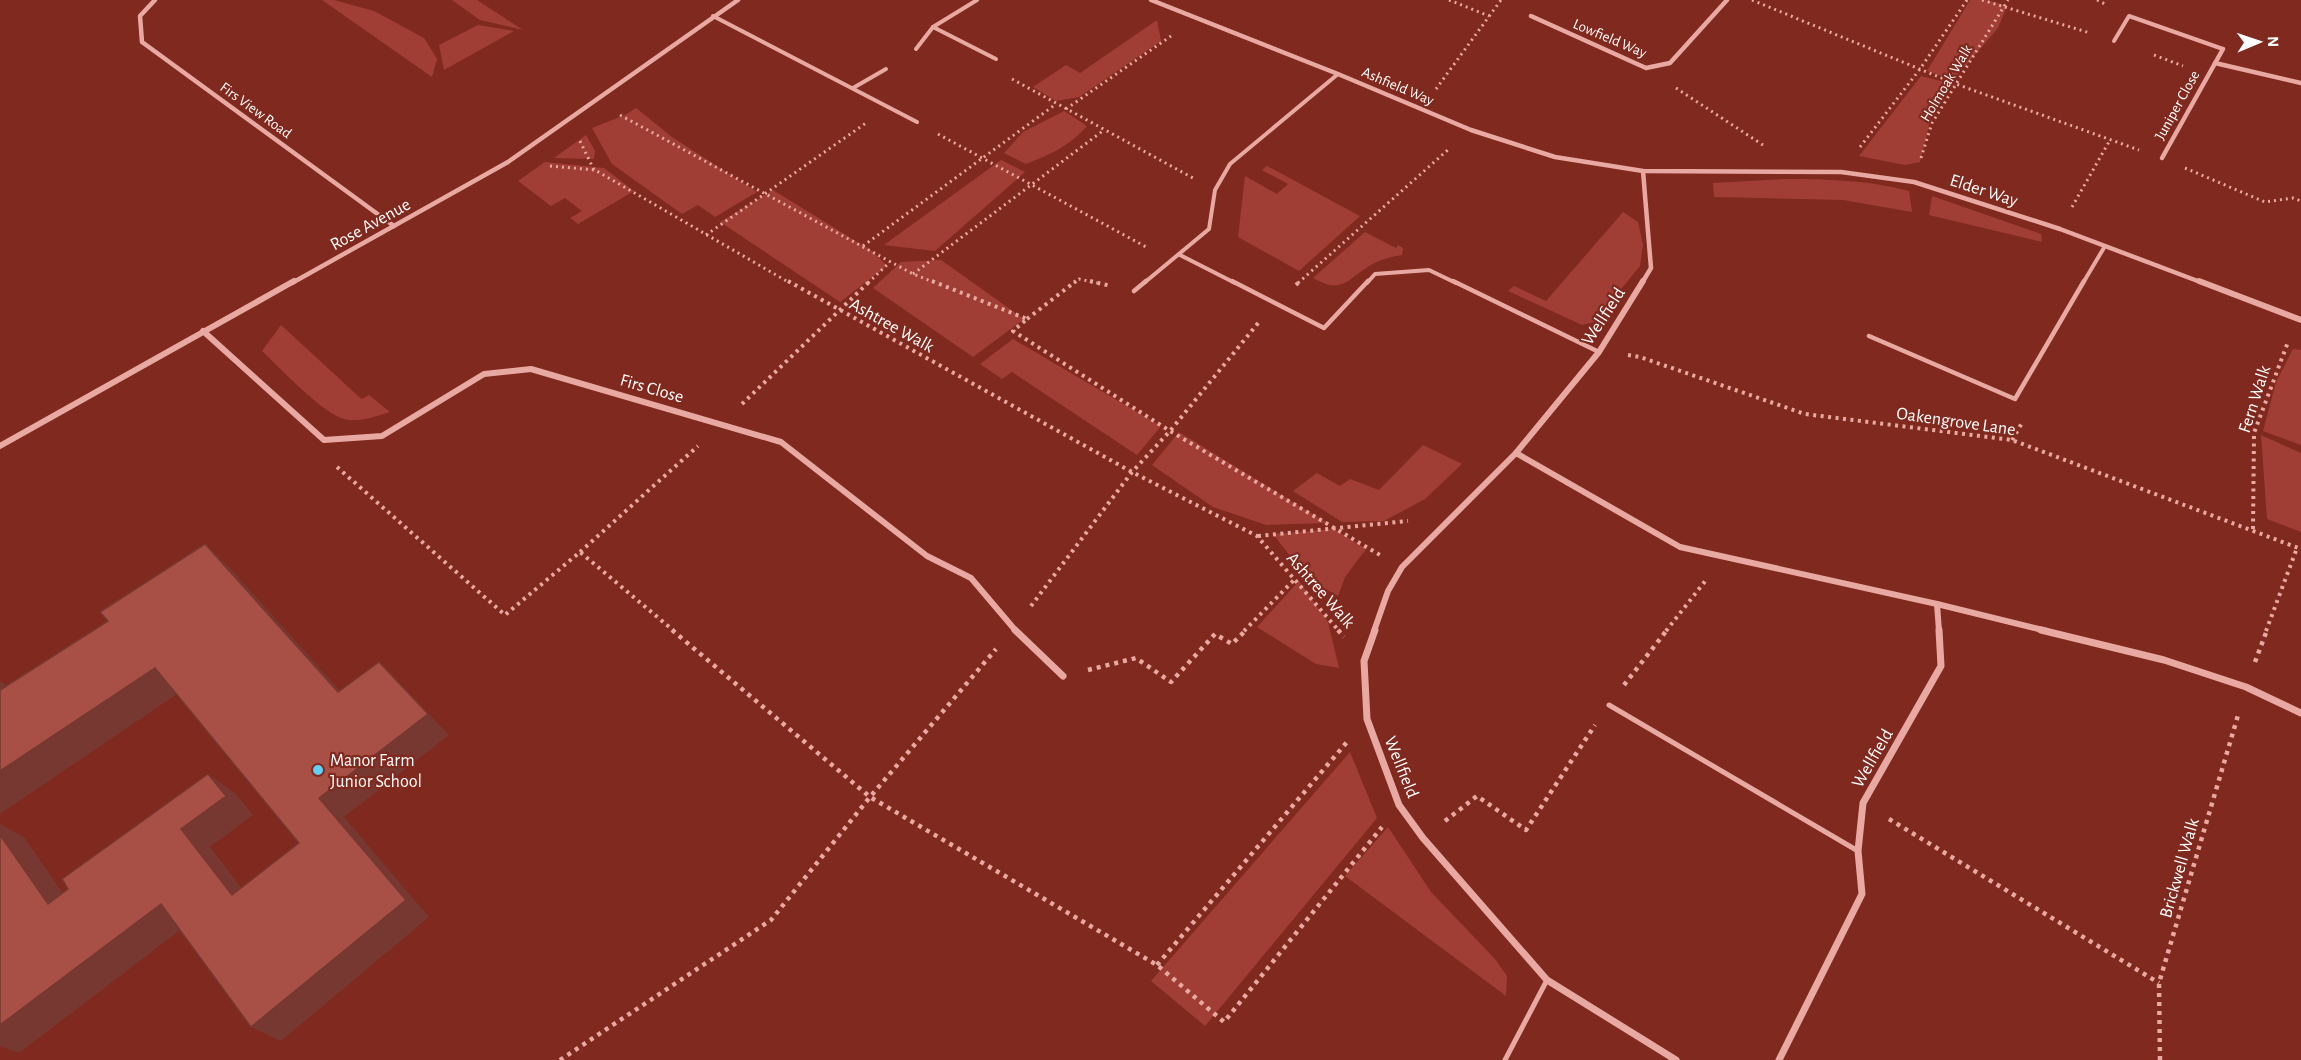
<svg xmlns="http://www.w3.org/2000/svg" width="2301" height="1060" font-family="'Alegreya Sans',sans-serif">
<rect width="100%" height="100%" fill="#80291e"/>
<!-- green -->
<g fill="#a03e35">
<path d="M322,0h12l40,11 50,27 13,21 -5,18z"/>
<path d="M452,0h25l46,30 -43,-10z"/>
<path d="M1970,0h17l20,6 -9,22 -45,52 -26,-9z"/>
<path d="M1157,20l4,21 -82,56 -23,4 -23,-14 33,-22 14,8z"/>
<path d="M478,25l36,6 -70,39 -5,-25z"/>
<path d="M1921,76l28,7 -2,10 -16,24 -11,45 -15,3 -46,-9z"/>
<path d="M636,108l36,29 85,55 -42,25 -17,-12 -16,9 -70,-50 -20,-36 33,-13z"/>
<path d="M1064,111l23,15c-19,21 -34,27 -61,38l-22,-11 19,-21z"/>
<path d="M586,135l9,16 -1,8 -40,-1z"/>
<path d="M1001,160l24,12 -90,79 -51,-6z"/>
<path d="M545,162l59,6 30,23 -56,33 -8,-6 12,-7 -17,-13 -14,8 -33,-25z"/>
<path d="M1267,166l93,50 -61,55 -61,-34 7,-61 32,18 11,-10 -26,-14z"/>
<path d="M1784,179c43,0 84,1 125,12l3,21 -69,-12 -129,-3 -1,-14z"/>
<path d="M773,190l99,61 15,15 -47,36 -120,-80z"/>
<path d="M1932,196l109,38 1,8 -113,-27z"/>
<path d="M1623,212l15,10 5,23 -3,21 -46,56 -12,3 -74,-34 6,-5 32,15z"/>
<path d="M1365,232l31,16 2,-3 5,3 -1,7c-11,2 -21,4 -31,10 -24,14 -28,30 -58,13z"/>
<path d="M941,260l83,59 -51,38 -100,-69 28,-26z"/>
<path d="M281,325l77,71 4,3 7,-4 21,17c-14,4 -30,11 -46,7 -22,-6 -64,-51 -82,-68z"/>
<path d="M1013,339l148,87 -24,29 -125,-83 -10,7 -22,-15z"/>
<path d="M2293,349l8,1v95l-38,-14 13,-49z"/>
<path d="M1179,432l148,91 -61,2 -53,-18 -61,-42z"/>
<path d="M2261,435l40,18v79l-34,-13z"/>
<path d="M1423,445l39,19 -37,35 -41,22 -42,1 -49,-31 24,-18 23,13 10,-7 29,11z"/>
<path d="M1334,529l32,20 -21,28 -7,19 -30,-17 -35,-45z"/>
<path d="M1299,581l29,41 11,46 -23,-4 -59,-37z"/>
<path d="M1350,752l27,66 -172,208 -54,-45z"/>
<path d="M1388,827l43,65 64,67 12,17 -1,20 -161,-120z"/>
</g>
<g fill="none" stroke-linecap="round" stroke-linejoin="round">
<!-- path-far2 -->
<g stroke="#e8a9a2" stroke-width="3" stroke-dasharray="2 4" stroke-linecap="butt">
<path d="M1449,0l40,16"/>
<path d="M1752,0l204,84 183,66"/>
<path d="M1982,0l108,33"/>
<path d="M2097,0l10,5"/>
<path d="M2154,55l29,11"/>
<path d="M1012,79l181,99"/>
<path d="M1676,88l87,57"/>
<path d="M1436,89l65,-89"/>
<path d="M1066,109l105,-73"/>
<path d="M620,115l293,159 23,9"/>
<path d="M938,134l210,114"/>
<path d="M580,141l14,29"/>
<path d="M1860,147l60,-78 47,-69"/>
<path d="M1921,158l11,-35 76,-123"/>
<path d="M550,166l45,4 195,113"/>
<path d="M2185,168l80,34 28,-4 8,3"/>
<path d="M2072,207l38,-67"/>
<path d="M706,235l160,-112"/>
<path d="M863,246l193,-142"/>
<path d="M913,274l191,-144"/>
<path d="M868,283l22,-21"/>
<path d="M1074,283l5,-4 18,4"/>
<path d="M1298,283l152,-135"/>
</g>
<!-- path-far1 -->
<g stroke="#e8a9a2" stroke-width="4" stroke-dasharray="3 4.5" stroke-linecap="butt">
<path d="M788,281l344,191 125,64 82,95"/>
<path d="M932,281l95,38 -14,12 157,100 210,124"/>
<path d="M1090,281l21,5"/>
<path d="M1296,285l4,-4"/>
<path d="M1027,319l49,-38"/>
<path d="M1628,355l12,2 165,57 207,26 289,109"/>
<path d="M742,404l128,-123"/>
<path d="M2012,440l10,-17"/>
<path d="M337,467l168,148 75,-63 94,79"/>
<path d="M2253,529l1,-96 34,-91"/>
<path d="M1258,536l150,-15"/>
<path d="M580,552l118,-106"/>
<path d="M1031,606l101,-134 38,-41 89,-109"/>
<path d="M1244,631l50,-51"/>
<path d="M1666,631l40,-51"/>
<path d="M2266,631l31,-83"/>
</g>
<!-- path -->
<g stroke="#e8a9a2" stroke-width="4.5" stroke-dasharray="4 5" stroke-linecap="butt">
<path d="M672,630l198,167 287,168 67,57 158,-195"/>
<path d="M1338,630l6,7"/>
<path d="M2255,662l12,-32"/>
<path d="M1088,670l48,-12 35,24 44,-48 17,10 14,-14"/>
<path d="M1624,685l43,-55"/>
<path d="M1889,819l270,164"/>
<path d="M1445,821l32,-25 49,34 69,-105"/>
<path d="M1157,965l190,-223"/>
<path d="M560,1060l211,-140 99,-123 126,-148"/>
<path d="M2160,1060l-1,-77 80,-271"/>
</g>
<!-- lane-far2 -->
<g stroke="#e8a9a2" stroke-width="4">
<path d="M713,16l204,106"/>
<path d="M933,27l63,32"/>
<path d="M2114,41l15,-25 94,33"/>
<path d="M916,49l17,-22 44,-27"/>
<path d="M853,88l33,-19"/>
<path d="M1180,255l55,28"/>
<path d="M1144,283l65,-54 6,-39 15,-26 108,-90"/>
<path d="M1367,283l8,-9 54,-4 27,13"/>
<path d="M2083,283l22,-37"/>
</g>
<!-- lane-far1 -->
<g stroke="#e8a9a2" stroke-width="4.5">
<path d="M1232,281l92,47 44,-47"/>
<path d="M1453,281l146,71"/>
<path d="M1134,291l12,-10"/>
<path d="M1869,336l146,63 69,-118"/>
</g>
<!-- lane -->
<g stroke="#e8a9a2" stroke-width="5">
<path d="M1609,705l249,146"/>
<path d="M1505,1060l42,-80"/>
</g>
<!-- street-far2 -->
<g stroke="#e8a9a2" stroke-width="4.5">
<path d="M155,0l-15,16 2,26 252,184"/>
<path d="M1151,0l187,74 133,56 84,27 88,14 198,1 73,10 146,47 143,54"/>
<path d="M1531,16l115,52 24,-5 57,-63"/>
<path d="M2215,63l86,20"/>
<path d="M2162,158l61,-109"/>
<path d="M292,283l216,-121 230,-162"/>
<path d="M1642,283l9,-15 -8,-97"/>
</g>
<!-- street-far1 -->
<g stroke="#e8a9a2" stroke-width="6">
<path d="M2199,281l102,39"/>
<path d="M203,331l121,109 58,-4 102,-62 47,-5 250,73 146,114 44,22 45,53"/>
<path d="M0,446l294,-165"/>
<path d="M1516,453l164,94 257,57"/>
<path d="M1374,631l14,-40 14,-24 114,-114 83,-101 44,-71"/>
<path d="M1939,631l-2,-27 110,27"/>
</g>
<!-- street -->
<g stroke="#e8a9a2" stroke-width="7">
<path d="M1015,630l48,46"/>
<path d="M1375,630l-11,31 3,58 32,86 24,33 124,142 129,80"/>
<path d="M2041,630l123,30 82,27 55,26"/>
<path d="M1779,1060l83,-166 -4,-43 5,-48 78,-137 -2,-36"/>
</g>
</g>
<!-- shaded-wall -->
<g fill="#763831">
<path d="M205,544l25,24 130,145 -22,-21z"/>
<path d="M379,662l70,73 -105,82 85,100 -148,124 -30,-14 68,-229z"/>
<path d="M155,668l28,22 -183,124v-43z"/>
<path d="M0,681l13,9 -13,3z"/>
<path d="M208,774l28,20 17,21 -43,32 50,65 -28,-17 -51,-66z"/>
<path d="M0,824l24,13 58,84 -34,-17 -48,-69z"/>
<path d="M161,904l31,17 -173,132 -19,-7v-21z"/>
</g>
<!-- building -->
<path fill="#a95046" stroke="#763831" stroke-width="1.5" d="M205,544l133,148 41,-30 49,52 -109,84 87,102 -155,127 -90,-123 -161,121v-190l48,69 20,-15 -6,-10 146,-105 18,22 -45,33 51,66 67,-52 -144,-175 -155,103v-81l108,-69 -8,-9z"/>
<!-- markers -->
<circle fill="#61d1f7" stroke="#80291e" stroke-width="2" cx="318" cy="770" r="6"/>
<g text-anchor="middle" stroke-width="4.5" stroke-linejoin="round" paint-order="stroke">
<!-- far-street labels -->
<g font-size="15" fill="#fff" stroke="#80291e">
<text transform="translate(1610 38) rotate(23)" y="5">Lowfield Way</text>
<text transform="translate(1946 83) rotate(-59)" y="5">Holmoak Walk</text>
<text transform="translate(1398 86) rotate(23)" y="5">Ashfield Way</text>
<text transform="translate(2177 105) rotate(-61)" y="5">Juniper Close</text>
<text transform="translate(256 110) rotate(36)" y="5">Firs View Road</text>
</g>
<!-- street labels -->
<g font-size="18" fill="#fff" stroke="#80291e">
<text transform="translate(1984 190) rotate(18)" y="6">Elder Way</text>
<text transform="translate(370 224) rotate(-29)" y="6">Rose Avenue</text>
<text transform="translate(1603 316) rotate(-57)" y="6">Wellfield</text>
<text transform="translate(892 325) rotate(29)" y="6">Ashtree Walk</text>
<text transform="translate(652 388) rotate(16)" y="6">Firs Close</text>
<text transform="translate(2254 399) rotate(-72)" y="6">Fern Walk</text>
<text transform="translate(1956 421) rotate(8)" y="6">Oakengrove Lane</text>
<text transform="translate(1321 590) rotate(49)" y="6">Ashtree Walk</text>
<text transform="translate(1872 758) rotate(-60)" y="6">Wellfield</text>
<text transform="translate(1402 767) rotate(68)" y="6">Wellfield</text>
<text transform="translate(2179 868) rotate(-74)" y="6">Brickwell Walk</text>
</g>
<!-- poi labels -->
<g font-size="18" fill="#fff" stroke="#80291e" text-anchor="start">
<text x="330" y="766">Manor Farm<tspan x="330" dy="21">Junior School</tspan></text>
</g>
</g>
<!-- north arrow -->
<g transform="translate(2259 42) rotate(88)" stroke="#80291e" stroke-width="4.5" paint-order="stroke">
<path d="M0-4.5L10 22L0 15L-10 22Z" fill="#ffffff"/>
<text y="-9" font-size="16" font-weight="bold" text-anchor="middle" fill="#ffffff">N</text>
</g>
</svg>
